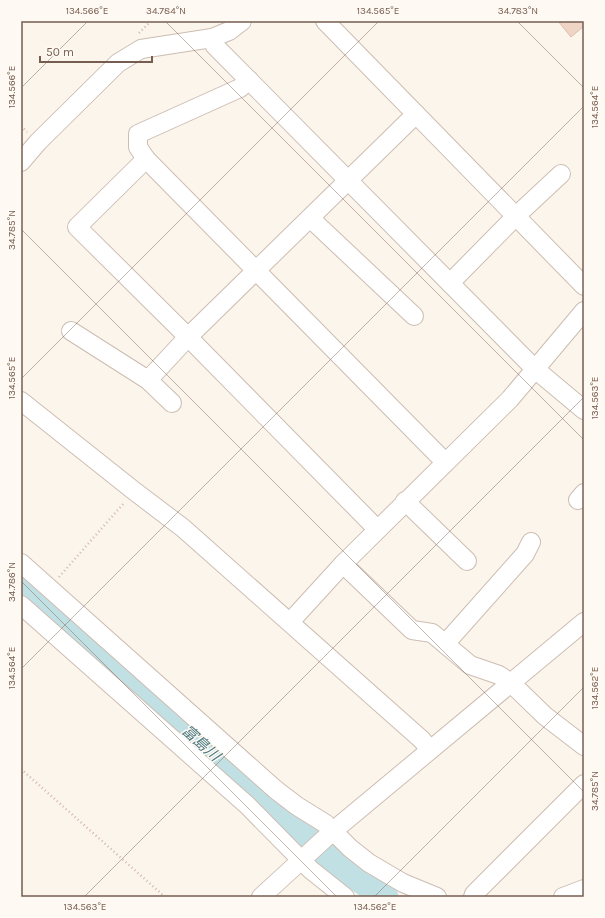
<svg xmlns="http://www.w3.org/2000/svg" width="605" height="918" font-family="Karla,'Noto Sans JP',sans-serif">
<rect width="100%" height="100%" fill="#fbf5ec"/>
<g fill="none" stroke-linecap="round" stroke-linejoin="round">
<!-- river -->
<path stroke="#c1e0e4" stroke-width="27" d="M21,583l204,179 109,99 51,36"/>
</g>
<!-- building -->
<path fill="#efd5c5" stroke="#e1bca7" d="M558,21h26v5l-13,11z"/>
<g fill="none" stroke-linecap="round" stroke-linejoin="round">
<!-- minor casing -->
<g stroke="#cdbdb2" stroke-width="20">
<g id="minor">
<path d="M325,21l259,265"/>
<path d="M212,38l3,8 320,323 49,41"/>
<path d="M146,159l-8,-12v-13l102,-46 9,-8"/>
<path d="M21,162l17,-20 80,-79 23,-14 71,-11 17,-7 13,-10"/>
<path d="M310,218l104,98"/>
<path d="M450,283l66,-67 45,-42"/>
<path d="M71,331l77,49 24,23"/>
<path d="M148,380l40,-43 228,-223"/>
<path d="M21,401l112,89 50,38 239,212 8,10"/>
<path d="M578,500l6,-7"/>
<path d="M405,501l62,60"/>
<path d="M377,529l-189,-192 -111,-110 69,-68 299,303"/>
<path d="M21,563l255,227 21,16 29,18 24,24 19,15 34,20 34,14"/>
<path d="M343,564l69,66 20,3 38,32 29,10 12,8 34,33 39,30"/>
<path d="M21,605l226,200 64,65 34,27"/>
<path d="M290,622l53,-58 167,-165 74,-88"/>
<path d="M445,644l80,-90 6,-12"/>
<path d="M261,897l72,-66 251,-209"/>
<path d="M473,897l1,-3 110,-110"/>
<path d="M563,897l21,-8"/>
</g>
</g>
<!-- path -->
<g stroke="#d5b8a8" stroke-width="2.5" stroke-dasharray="1 3" stroke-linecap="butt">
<path d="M139,33l12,-12"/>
<path d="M21,126l6,6"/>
<path d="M59,577l65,-74"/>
<path d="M21,769l144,128"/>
</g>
<!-- minor -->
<use href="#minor" stroke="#fff" stroke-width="18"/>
</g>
<!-- ticks -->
<path fill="none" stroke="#765d50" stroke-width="1" stroke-opacity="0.45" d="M165,21l419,419M517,21l67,67M21,88l67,-67M21,229l563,563M21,379l358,-358M21,581l316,316M21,669l563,-563M84,897l500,-500M374,897l210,-210"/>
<g text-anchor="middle" stroke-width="3" stroke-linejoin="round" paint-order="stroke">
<!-- water labels -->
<g font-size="15" font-style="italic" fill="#477780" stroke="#fef9f2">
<text transform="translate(201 743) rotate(42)" y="5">富島川</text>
</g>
</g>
<!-- border -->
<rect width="605" height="918" fill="none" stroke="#fef9f2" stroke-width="44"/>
<!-- scale -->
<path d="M40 56v6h112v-6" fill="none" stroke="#765d50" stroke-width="2"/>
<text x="46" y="56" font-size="12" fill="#765d50" stroke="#fef9f2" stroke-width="3" paint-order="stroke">50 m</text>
<rect x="22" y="22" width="561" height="874" fill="none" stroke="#765d50" stroke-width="1.5"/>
<g font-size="10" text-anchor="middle" fill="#765d50">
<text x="87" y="14">134.566°E</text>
<text x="166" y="14">34.784°N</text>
<text x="378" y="14">134.565°E</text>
<text x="518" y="14">34.783°N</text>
<text transform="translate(11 87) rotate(-90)" y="4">134.566°E</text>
<text transform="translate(594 107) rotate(-90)" y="4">134.564°E</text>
<text transform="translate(11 230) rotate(-90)" y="4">34.785°N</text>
<text transform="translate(11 378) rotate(-90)" y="4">134.565°E</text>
<text transform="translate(594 398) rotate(-90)" y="4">134.563°E</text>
<text transform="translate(11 582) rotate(-90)" y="4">34.786°N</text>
<text transform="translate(11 668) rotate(-90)" y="4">134.564°E</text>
<text transform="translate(594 688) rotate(-90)" y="4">134.562°E</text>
<text transform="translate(594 791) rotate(-90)" y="4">34.785°N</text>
<text x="85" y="910">134.563°E</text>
<text x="375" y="910">134.562°E</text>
</g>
</svg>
